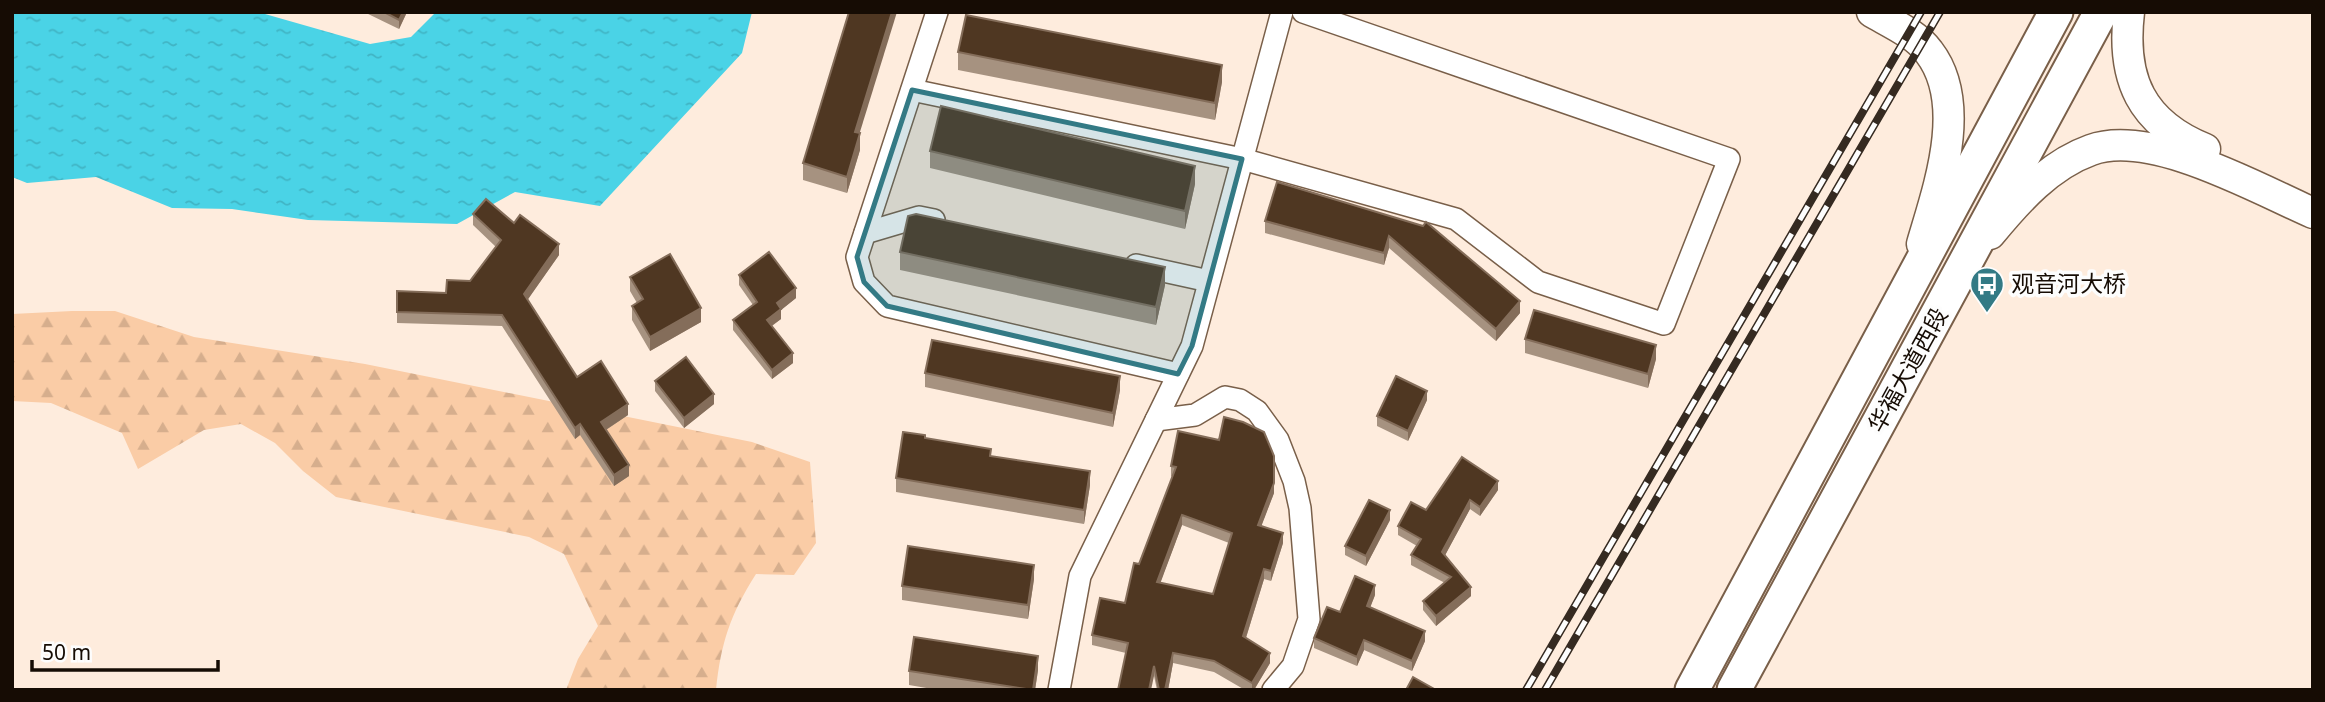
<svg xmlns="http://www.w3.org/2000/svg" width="2325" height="702" font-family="'Noto Sans','Noto Sans SC',sans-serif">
<defs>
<pattern id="forest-firs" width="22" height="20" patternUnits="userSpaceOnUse" patternTransform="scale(1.75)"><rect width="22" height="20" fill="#facca6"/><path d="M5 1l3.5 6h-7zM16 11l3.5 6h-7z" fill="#d6ae8d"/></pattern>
<pattern id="water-ripples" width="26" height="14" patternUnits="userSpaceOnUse" patternTransform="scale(1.75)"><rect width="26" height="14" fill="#4ad3e6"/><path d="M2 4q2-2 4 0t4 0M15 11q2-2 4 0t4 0" fill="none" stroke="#40b4c4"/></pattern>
</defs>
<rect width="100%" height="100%" fill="#feecdd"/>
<!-- forest -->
<path fill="url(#forest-firs)" d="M72,311h43l79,26 171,27 387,78 58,20 6,81 -22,32 -38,-1c-26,41 -35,69 -40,116h-150l12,-31 20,-33 -34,-72 -35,-17 -193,-40 -33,-26 -28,-28 -34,-19 -37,6 -66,39 -16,-36 -71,-30 -39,-2v-87z"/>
<!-- water -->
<path fill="url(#water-ripples)" d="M12,12h246l112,32 41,-7 25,-25h316l-10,41 -142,153 -85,-14 -58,32 -149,-4 -76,-11 -60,-1 -76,-31 -69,6 -15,-6z"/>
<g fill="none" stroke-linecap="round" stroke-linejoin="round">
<!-- street casing -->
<g stroke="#795f49" stroke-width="24">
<g id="street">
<path d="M937,12l-80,245 7,25 23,24 291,68"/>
<path d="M912,90l330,69 214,60 82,63 126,42 65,-165 -426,-147"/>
<path d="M865,233l54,-16 15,3"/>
<path d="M1136,265l73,16"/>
<path d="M1156,420l39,-5 30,-18 15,3 17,11 21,29 16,41 6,27 9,111 -16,47 -20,24"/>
<path d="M1059,690l21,-114 112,-230 90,-334"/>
</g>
</g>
<!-- secondary casing -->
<g stroke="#795f49" stroke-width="33">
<g id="secondary">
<path d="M1872,12c19,11 44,22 57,40 40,52 9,137 -7,192"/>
<path d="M2129,12c-8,67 12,111 76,137"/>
<path d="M1990,234c28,-34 59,-69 101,-84 60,-22 167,39 222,63"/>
</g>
</g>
<!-- primary casing -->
<g stroke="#795f49" stroke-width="37">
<g id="primary">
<path d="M1692,690l364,-678"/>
<path d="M1734,690l367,-678"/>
</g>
</g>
<!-- street -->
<use href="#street" stroke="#fff" stroke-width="21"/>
<!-- secondary -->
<use href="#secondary" stroke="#fff" stroke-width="30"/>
<!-- primary -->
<use href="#primary" stroke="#fff" stroke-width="33"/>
<!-- rail casing -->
<g stroke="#352a21" stroke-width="8">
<g id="rail">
<path d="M1526,690l395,-678"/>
<path d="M1545,690l395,-678"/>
</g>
</g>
<!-- rail -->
<use href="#rail" stroke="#fdfdfd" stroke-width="5" stroke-dasharray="16" stroke-linecap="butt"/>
</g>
<!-- wall -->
<g fill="#a69280" fill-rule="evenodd">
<path d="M364,12h43l-8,17z"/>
<path d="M958,52l264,30 -7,38 -257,-50z"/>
<path d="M859,133l1,17 -13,43 -44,-13v-17z"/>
<path d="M930,151l265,33 -10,45 -255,-61z"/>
<path d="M473,214l41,9 45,32 -32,45 50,77 51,38 -22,15 23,46 -15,10 -34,-51 -5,4 -73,-113 -105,-3v-32l49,2 24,-12 26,-34 -23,-22z"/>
<path d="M1265,221l158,5 97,87 -24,28 -107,-93 -5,17 -119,-32z"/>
<path d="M900,252l265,33 -9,40 -256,-55z"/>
<path d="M739,275l57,23 -15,12v9l-9,7 21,37 -21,16 -39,-49v-10l20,-15 -14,-20z"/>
<path d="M630,277l71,45 -51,29 -18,-31v-14l5,-3 -7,-12z"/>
<path d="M1525,339l131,20 -8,29 -123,-35z"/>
<path d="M925,373l195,17 -7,37 -188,-40z"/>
<path d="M655,381l59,23 -30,24 -29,-37z"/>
<path d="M1427,400l-19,41 -31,-15v-10z"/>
<path d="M925,439l66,17 99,29 -6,39 -188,-32v-14z"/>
<path d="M1171,466l103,27 -13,33 22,17 -12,38 -7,-2 -18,59 24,25 -16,27h-9l-31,-18 -41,-9 -5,27h-11l-3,-14 -28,-23 -34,-8v-10l33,-32 47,-126 -1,-1zM1182,525l47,18 -16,51 -53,-11z"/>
<path d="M1498,490l-18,26 -10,-7 -25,46 26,41 -35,30 -13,-16v-9l22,-18 -34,-18v-10l6,-9 -19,-11v-9l28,-16z"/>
<path d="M1390,520l-24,46 -21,-11v-9z"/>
<path d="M1034,579l-6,40 -126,-19v-14z"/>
<path d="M1375,595l-5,12 55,34 -13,30 -48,-21 -7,16 -43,-18v-10l26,-26z"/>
<path d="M1038,670l-3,20h-97l-29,-5v-14z"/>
</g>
<!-- shaded-wall -->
<g fill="#846d5a">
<path d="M403,12h4l-8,17v-9z"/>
<path d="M892,12h5l-42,136v-16z"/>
<path d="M1222,65v17l-7,38v-17z"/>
<path d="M860,133v17l-13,43v-16z"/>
<path d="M1195,166v18l-10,45v-18z"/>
<path d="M1389,236v12l-5,17v-12z"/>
<path d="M559,244v11l-35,50v-11z"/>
<path d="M1165,267v18l-9,40v-18z"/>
<path d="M796,288v10l-15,12v9l-14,10v-9l10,-17z"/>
<path d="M1520,301v12l-24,28v-12z"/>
<path d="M701,308v14l-51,29v-14z"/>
<path d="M1656,345v14l-8,29v-14z"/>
<path d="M793,353v10l-21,16v-9z"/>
<path d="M1120,376v14l-7,37v-14z"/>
<path d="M1427,391v9l-19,41v-10z"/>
<path d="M714,394v10l-30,24v-10z"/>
<path d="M628,404v11l-27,18v-11z"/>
<path d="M580,424v11l-5,4v-11z"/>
<path d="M1274,456v37l-16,42v-10z"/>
<path d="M629,465v11l-15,10v-11z"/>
<path d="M1090,471v14l-6,39v-14z"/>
<path d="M1498,481v9l-18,26v-9z"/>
<path d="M1470,500v9l-28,52v-9z"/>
<path d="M1390,510v10l-24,46v-10z"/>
<path d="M1182,515v10l-25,67v-10z"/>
<path d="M1283,533v10l-12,38v-10z"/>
<path d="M1034,565v14l-6,40v-14z"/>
<path d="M1264,569v10l-21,68v-11z"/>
<path d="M1375,585v10l-8,21v-10z"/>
<path d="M1471,587v9l-35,30v-10z"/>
<path d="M1425,631v10l-13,30v-10z"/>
<path d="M1364,640v10l-7,16v-9z"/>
<path d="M1173,653v10l-5,27h-3z"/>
<path d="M1270,653v10l-16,27h-2v-7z"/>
<path d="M1038,656v14l-3,20h-2z"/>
<path d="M1154,666v10l-3,14h-2z"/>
</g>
<!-- building -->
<g fill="#4f3722" stroke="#846d5a" stroke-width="2" fill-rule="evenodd">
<path d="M384,12h19l-4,8z"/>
<path d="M849,12h43l-37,120 5,1 -13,44 -44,-14z"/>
<path d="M966,15l256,50 -7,38 -257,-51z"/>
<path d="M941,106l254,60 -10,45 -255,-60z"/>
<path d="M1277,182l146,44 3,-4 94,79 -24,28 -107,-93 -5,17 -119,-32z"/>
<path d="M486,199l28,24 6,-8 39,29 -35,50 53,83 24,-16 27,43 -27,18 28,43 -15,10 -34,-51 -5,4 -73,-113 -105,-3v-21l49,2 1,-13 23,1 31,-41 -28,-26z"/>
<path d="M916,214l249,53 -9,40 -256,-55 8,-36z"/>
<path d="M769,252l27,36 -19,15 4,6 -14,11 26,33 -21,17 -39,-50 24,-18 -18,-27z"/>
<path d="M670,254l31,54 -51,29 -18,-31 11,-7 -13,-22z"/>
<path d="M1534,310l122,35 -8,29 -123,-35z"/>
<path d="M932,340l188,36 -7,37 -188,-40z"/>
<path d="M686,357l28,37 -30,24 -29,-37z"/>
<path d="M1396,376l31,15 -19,40 -31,-15z"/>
<path d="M1224,417l19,5 21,10 10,24v27l-16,42 25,8 -12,38 -7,-2 -21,67 27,17 -18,30 -38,-22 -41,-8 -8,37h-6l-5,-24 -5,24h-31l10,-47 -36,-8 8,-37 25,5 9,-40 5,1 37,-97 -5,-1 7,-35 41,9zM1182,515l50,18 -19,61 -56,-12z"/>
<path d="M903,432l22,3v3l66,11 -1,7 100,15 -6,39 -188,-32z"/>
<path d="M1462,457l36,24 -18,26 -10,-7 -28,52 29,35 -35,29 -13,-15 28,-24 -40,-22 10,-16 -23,-13 13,-24 15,8z"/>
<path d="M1369,500l21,10 -24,46 -21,-10z"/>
<path d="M908,546l126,19 -6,40 -126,-19z"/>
<path d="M1355,576l20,9 -8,21 58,25 -13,30 -48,-21 -7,17 -43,-19 13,-31 13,5z"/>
<path d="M914,637l124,19 -5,34 -124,-19z"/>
<path d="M1413,677l23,13h-30z"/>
</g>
<!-- marked area -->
<path fill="#337a85" fill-opacity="0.2" stroke="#337a85" stroke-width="5" stroke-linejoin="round" d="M912,90l330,69 -50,187 -14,28 -291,-68 -23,-24 -7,-25z"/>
<!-- icons -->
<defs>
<g id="bus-pin" transform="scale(1.75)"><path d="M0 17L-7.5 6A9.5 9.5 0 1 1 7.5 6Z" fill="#337a85" stroke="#fdfdfd"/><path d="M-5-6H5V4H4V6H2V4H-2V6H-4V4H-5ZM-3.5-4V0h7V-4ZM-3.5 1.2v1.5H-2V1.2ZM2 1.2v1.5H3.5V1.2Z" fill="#fff"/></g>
</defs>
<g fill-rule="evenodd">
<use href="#bus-pin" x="1987" y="284"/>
</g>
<g text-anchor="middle" stroke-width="7" stroke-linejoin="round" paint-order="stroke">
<!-- poi labels -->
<g font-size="23" fill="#160c04" stroke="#fdfdfd" text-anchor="start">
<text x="2011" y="292">观音河大桥</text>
</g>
<!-- street labels -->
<g font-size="23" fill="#160c04" stroke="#fdfdfd">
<text transform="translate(1908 370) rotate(-61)" y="8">华福大道西段</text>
</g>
</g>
<!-- border -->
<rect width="2325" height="702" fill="none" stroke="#160c04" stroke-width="28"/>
<!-- scale -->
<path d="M32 660v10h186v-10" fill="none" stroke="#160c04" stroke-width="3.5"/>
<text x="42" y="660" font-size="21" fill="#160c04" stroke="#fdfdfd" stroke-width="5" paint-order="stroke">50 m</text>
</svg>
